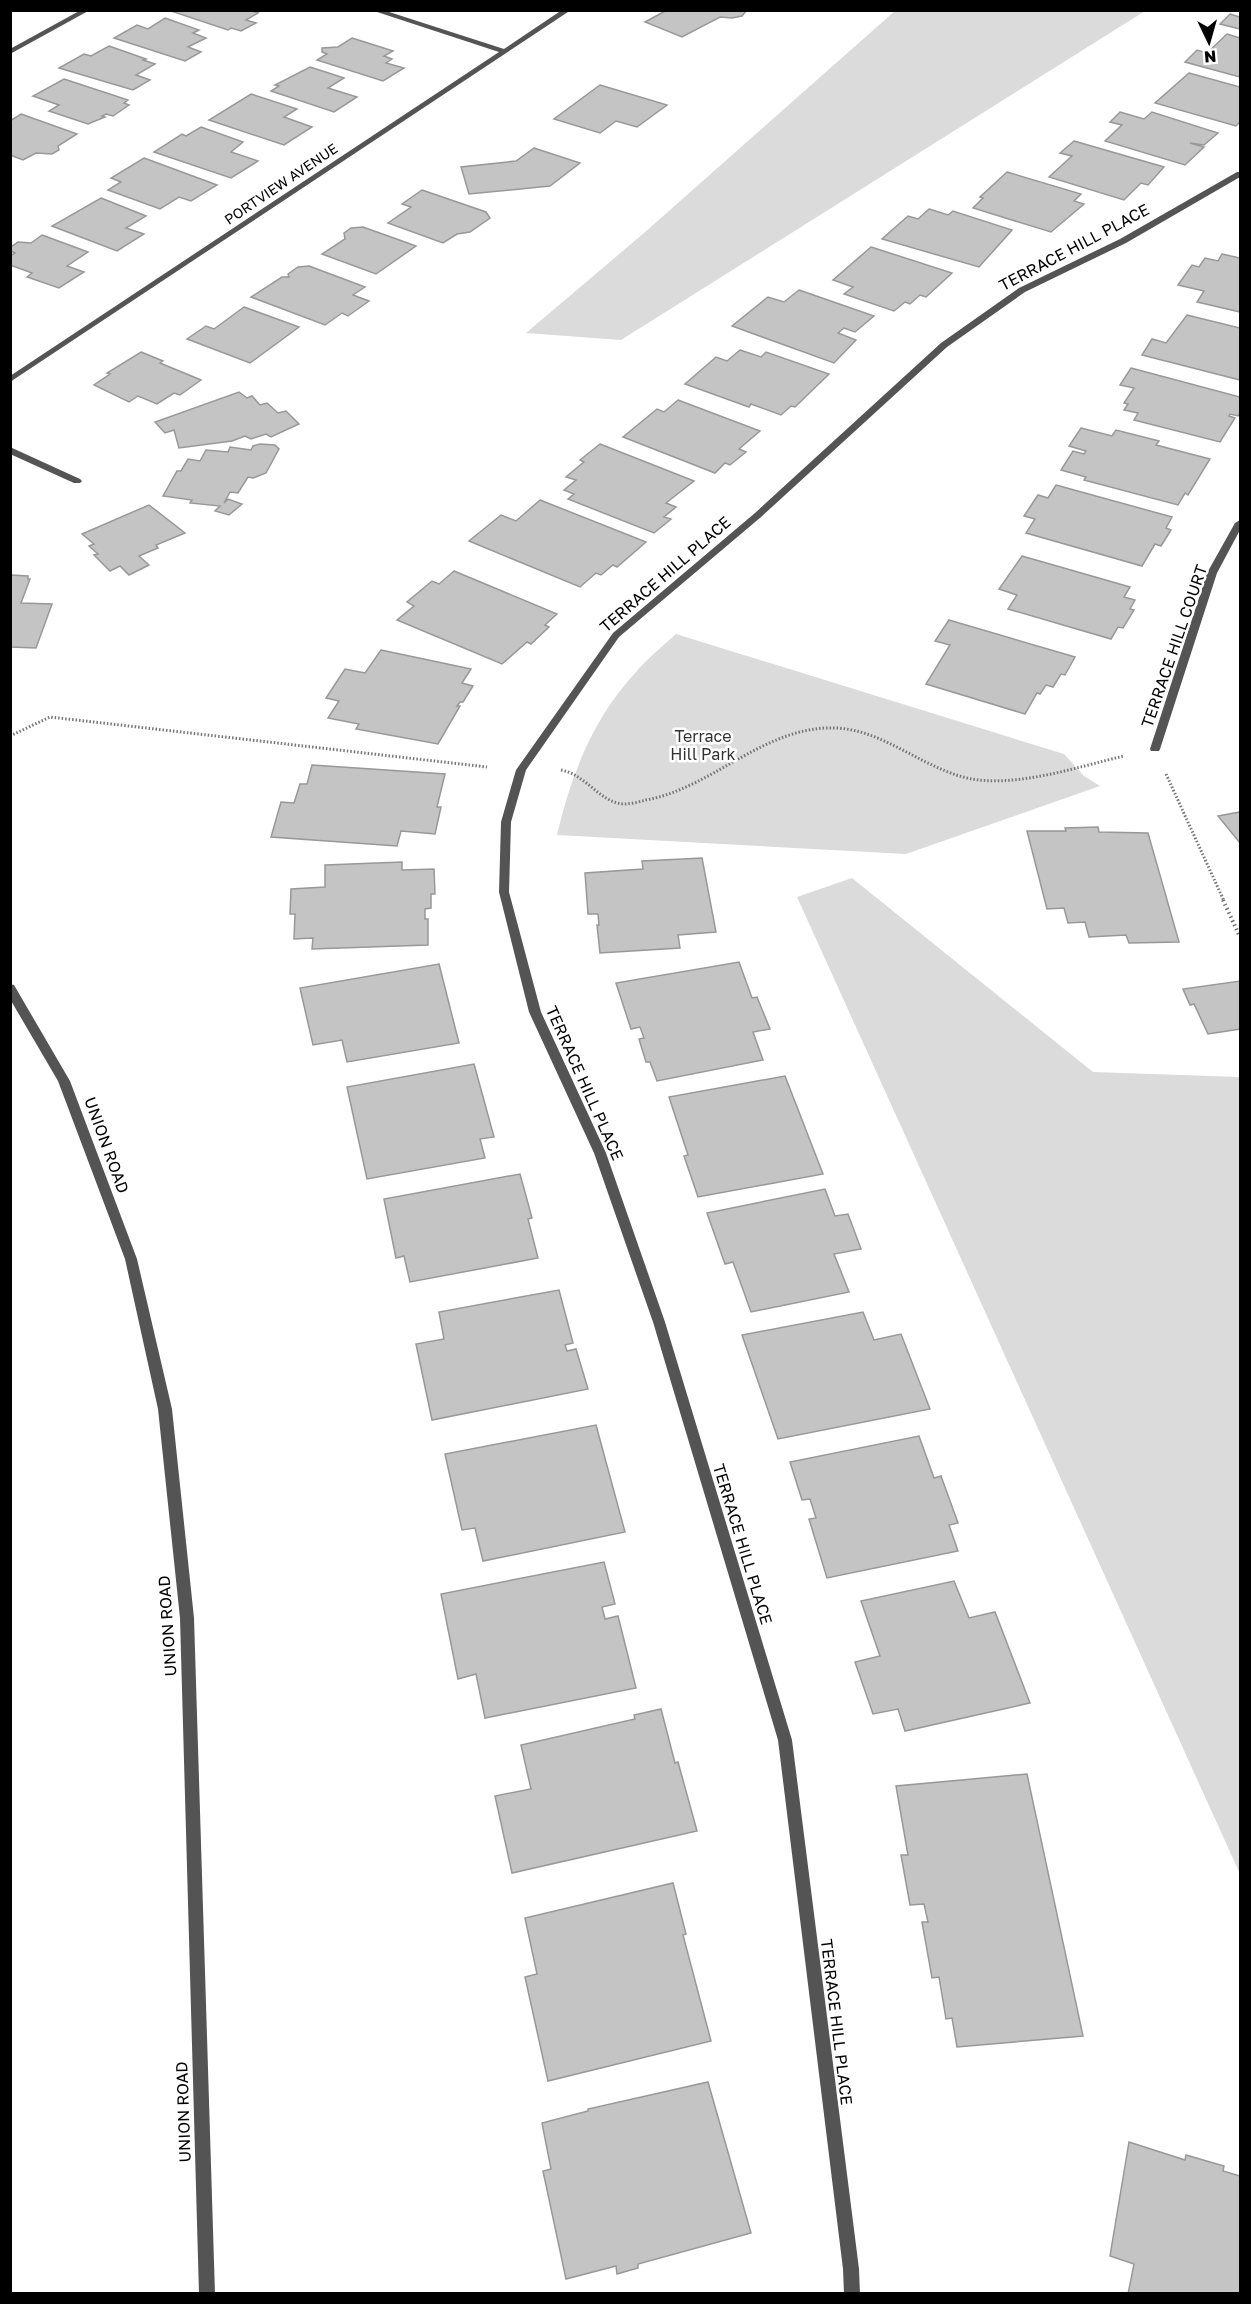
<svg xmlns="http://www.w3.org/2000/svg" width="1251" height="2304" font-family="'Golos Text',sans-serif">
<rect width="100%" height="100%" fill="#fff"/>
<!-- green -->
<g fill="#dbdbdb">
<path d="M896,10l249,1 -524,329 -95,-7 118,-100z"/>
<path d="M676,634l388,120 20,22 16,10 -194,68 -349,-19c14,-60 36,-117 79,-163 12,-14 27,-26 40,-38z"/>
<path d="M852,878l241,194 147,5v797l-443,-977z"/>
</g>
<!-- building -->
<g fill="#c4c4c4" stroke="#989898" stroke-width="1.5">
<path d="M168,10h82l8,3 -12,7 10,3 -15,8 -10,-3 -3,2z"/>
<path d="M667,10h78l1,1 -4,5 -10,2 -12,-1 -38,20 -37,-15z"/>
<path d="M1230,14l10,3v12l-20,-5z"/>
<path d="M165,18l34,12 -6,3 13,5 -18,9 13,5 -16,9 -71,-23 23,-13 11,4z"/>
<path d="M1227,34l13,4v39l-55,-15 12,-12 10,3z"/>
<path d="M352,38l41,13 -9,5 8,3 -6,4 18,5 -21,13 -66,-21 10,-6 -5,-2v-4l16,-1z"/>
<path d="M109,46l37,13 -3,1 12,4 -19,11 14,5 -17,10 -74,-22 25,-14 7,2z"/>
<path d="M310,67l34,11 -16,10 29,9 -23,15 -63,-21 8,-5 -4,-1z"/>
<path d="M1189,73l51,14v35l-4,4 -81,-23z"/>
<path d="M64,79l64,21 -4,3 5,2 -16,11 -7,-2 -4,2 3,1 -17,7 -39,-13 10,-6 -26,-9z"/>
<path d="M600,85l67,20 -30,22 -21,-6 -16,12 -46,-14z"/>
<path d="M251,94l46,15 -13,8 28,10 -28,18 -75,-25z"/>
<path d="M1120,112l24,7 8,-7 66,21 -14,12 -14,-2 14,4 -19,18 -80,-24 17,-16 -12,-3z"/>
<path d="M21,114l56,20 -19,12 1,4 -7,4 -16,-1 -13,7 -13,-5v-34z"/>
<path d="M201,127l42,15 -12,10 27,9 -27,17 -77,-26 28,-18 4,2z"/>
<path d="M1074,141l90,26 -16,18 -7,-2 -17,17 -75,-23 23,-21 -12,-3z"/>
<path d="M534,148l46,15 -30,23 -81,8 -8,-27 55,-6z"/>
<path d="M144,158l73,27 -26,16 -12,-4 -19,12 -52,-19 13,-8 -10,-4z"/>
<path d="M1007,172l74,22 -7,7 10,3 -33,28 -78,-24 10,-10 -3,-1z"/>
<path d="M422,190l64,22 4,6 -20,14 -13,2 -14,9 -55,-20 23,-16 -9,-3z"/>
<path d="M101,198l45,18 -20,12 18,6 -27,17 -65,-25z"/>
<path d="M929,209l19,6 5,-4 59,19 -33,37 -97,-28 26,-23 10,3z"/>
<path d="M363,227l53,19 -40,28 -54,-20 23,-15 -1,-6 7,-5z"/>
<path d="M42,235l46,17 -21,14 17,6 -25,16 -32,-11 5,-4 -22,-8v-9l5,-3 -4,-2v-4l7,-5 13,1z"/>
<path d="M871,247l81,26 -26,24 -6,-2 -10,9 -5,-2 -11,9 -50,-17 9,-7 -20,-7z"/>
<path d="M1222,254l18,4v54l-43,-10 7,-11 -26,-6 14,-20 7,2 6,-9 13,3z"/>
<path d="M309,266l56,21 -12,8 16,6 -21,15 -6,-3 -17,12 -74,-28 31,-20h7l-1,-3 10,-7z"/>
<path d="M799,290l75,26 -19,16 -11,-4 -6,5 18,7 -22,23 -102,-37 36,-29 16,5z"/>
<path d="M244,307l55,20 -49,36 -63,-24 19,-13 8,3z"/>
<path d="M1187,315l53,13v52l-98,-25 10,-16 14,4z"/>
<path d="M740,350l21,7 5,-5 63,22 -34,33 -4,-1 -10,9 -30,-11 -2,3 -64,-23 31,-27 11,4z"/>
<path d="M141,352l22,9 -3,2 41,17 -21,15 -6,-2 -17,11 -19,-8 -9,6 -35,-17 16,-11 -3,-1z"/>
<path d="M1131,368l109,29v15l-2,4 -8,-2 -1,2 6,2 -15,24 -86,-22 4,-7 -14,-3 4,-6 -4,-1 10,-15 -14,-3z"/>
<path d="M239,392l8,6 5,-2 8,9 7,-2 11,10 8,-2 13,13 -28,13 -5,-3 -15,5 -6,-3 -13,5 -53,7 -5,-18 -9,3 -10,-11z"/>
<path d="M678,400l82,31 -21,18 7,3 -16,13 -5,-2 -10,10 -92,-36 34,-28 7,3z"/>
<path d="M1081,428l31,8 4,-6 43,11 -3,4 54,14 -22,36 -3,-2 -7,12 -94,-25 2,-3 -25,-7 12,-19 11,3 2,-3 -17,-5z"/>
<path d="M260,444l15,1 4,4 -13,24 -13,5 -5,-1 -10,16 -8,-1 -6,11 4,-4 14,5 -13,11 -14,-4 5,-5 -30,-3 2,-3 -29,-4 14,-25h4l7,-12 12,2 6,-11 22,2 2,-5 21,3 2,-4z"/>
<path d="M600,444l94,37 -28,22 10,4 -12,10 7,2 -17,14 -86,-34 6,-5 -10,-4 12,-10 -10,-3 18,-15 -4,-2z"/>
<path d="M1056,485l116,32 -6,11 5,2 -10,16 -6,-2 -13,22 -116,-33 9,-14 -11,-3 14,-21 10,3z"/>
<path d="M540,500l106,42 -29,25 -4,-2 -12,10 -5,-2 -16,14 -111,-46 32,-26 15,6z"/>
<path d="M149,505l36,28 -29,12 2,3 -19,8 10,9 -20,10 -9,-9 -10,5 -16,-16 4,-1 -9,-8 5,-2 -12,-10z"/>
<path d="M1022,556l108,31 -6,10 11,3 -5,9 4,1 -11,18 -5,-1 -7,12 -103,-30 9,-14 -18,-6z"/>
<path d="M454,571l103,43 -12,11 4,2 -18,17 -4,-2 -25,22 -105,-44 17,-14 -7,-4 25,-21 7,3z"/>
<path d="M10,575l18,1v3h2l-9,24 31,1 -16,44 -26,-1z"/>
<path d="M949,620l126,37 -10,18 -4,-1 -8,13 -7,-2 -6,9 -3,-1 -12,21 -99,-30 24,-39 -15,-4z"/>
<path d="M381,650l90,19 -9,14 11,3 -10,16h-3l-3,4h3l-22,38 -82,-15 3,-5 -31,-6 11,-17 -13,-3 19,-29 20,4z"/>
<path d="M312,765l133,9 -8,33h4l-6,27 -34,-3 -4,15 -126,-9 10,-35 13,1 6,-19h7z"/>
<path d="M1240,812v31l-22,-27z"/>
<path d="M1098,827l1,5 49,1 31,109 -50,1 -3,-8 -37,2 -4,-15 -17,1 -4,-15 -17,1 -20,-78h39l-1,-3z"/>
<path d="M702,858l14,74 -38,3 2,13 -80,5 -3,-28h2l-1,-11h-10l-3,-41 58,-4 -1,-8z"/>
<path d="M402,862v8l32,-1 1,25h-4v14l-6,1v10h3v26l-116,4 1,-11 -19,1 1,-25h-5l1,-25 34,-2v-22z"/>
<path d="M739,962l13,36 5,-1 13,32 -17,3 10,28 -106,21 -7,-19h-4l-7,-23 5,-1 -4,-11 -9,2 -15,-46z"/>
<path d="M439,964l20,79 -112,19 -5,-22 -29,5 -13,-57z"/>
<path d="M1240,981v48l-32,5 -14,-30 -4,1 -7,-16z"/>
<path d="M474,1064l20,73 -14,2 5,19 -118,21 -20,-92z"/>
<path d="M785,1076l38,98 -125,23 -14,-41 4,-1 -19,-58z"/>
<path d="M520,1174l12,44 -4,1 10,39 -128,24 -6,-26 -8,2 -12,-59z"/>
<path d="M825,1189l10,27 13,-2 13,35 -27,5 15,38 -98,20 -18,-50 -8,2 -18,-51z"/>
<path d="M559,1290l14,53 -8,2 2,6 9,-2 12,40 -156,31 -16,-76 28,-5 -5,-27z"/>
<path d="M863,1312l11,28 27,-6 29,75 -152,30 -36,-104z"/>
<path d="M596,1425l29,107 -142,29 -8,-33 -13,2 -17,-76z"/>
<path d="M919,1436l15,42 7,-2 17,47 -9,2 9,26 -131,27 -18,-59 7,-1 -6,-19 -8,1 -12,-38z"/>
<path d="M604,1562l11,42 -13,3 3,12 13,-3 18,72 -151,30 -9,-44 -18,5 -17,-85z"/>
<path d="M954,1581l15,37 26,-6 35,91 -125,28 -7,-22 -25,5 -18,-52 25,-6 -19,-55z"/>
<path d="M661,1709l14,54 3,-1 19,69 -185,42 -17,-77 36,-7 -10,-44 114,-26 -1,-4z"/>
<path d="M1027,1774l56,262 -126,11 -5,-29 -6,1 -7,-42 -7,1 -10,-56h6l-4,-18 -14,1 -9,-50h7l-12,-69z"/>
<path d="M673,1883l13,51 -3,1 28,106 -163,40 -23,-104 12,-3 -12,-56z"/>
<path d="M708,2082l43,151 -113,31v4l-21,6 -1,-8 -50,13 -23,-108 8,-2 -9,-46 46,-12v-2z"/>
<path d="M1129,2142l56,18 1,-5 38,11 -1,5 17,5v118h-112l6,-30 -24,-8z"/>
</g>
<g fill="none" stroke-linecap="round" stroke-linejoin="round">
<!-- path-far1 -->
<g stroke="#767676" stroke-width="3" stroke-dasharray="1.5 2" stroke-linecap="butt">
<path d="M10,736l40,-19 437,50"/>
<path d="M561,770c26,5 39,33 63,34 7,0 15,-2 22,-4 67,-12 119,-75 190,-72 46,2 83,37 127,49 47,13 114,-10 161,-21"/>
<path d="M1166,774l58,127"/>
</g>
<!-- path -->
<path stroke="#767676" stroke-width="4" stroke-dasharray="1.5 3" stroke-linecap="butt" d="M1223,900l17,37"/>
<!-- minor -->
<g fill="#545454" fill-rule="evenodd">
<path d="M81,10h9l-80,44v-5z"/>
<path d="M371,10h12l121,39 58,-39h9l-561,372v-6l489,-324z"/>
<path d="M1237,172h3v5l-114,66 -101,49 -78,55 -186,170 -142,120 -93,133 -15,52 -2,70 32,120 65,141 59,169 127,418 67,529 1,25h-16l-1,-25 -65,-529 -125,-418 -59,-169 -65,-141 -30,-120 2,-70 15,-52 97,-137 142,-120 186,-170 78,-55 101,-49z"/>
<path d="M10,447l70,32 2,2 -2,2h-6l-64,-29z"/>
<path d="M1240,520v10l-23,43 -57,176 -1,2h-8l-1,-2 57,-176 28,-50z"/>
</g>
<!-- tertiary -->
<path fill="#545454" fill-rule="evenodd" d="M10,984l4,1 56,96 67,178 35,150 22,209 21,676h-16l-19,-676 -22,-209 -33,-150 -67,-178 -48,-82z"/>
</g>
<g text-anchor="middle" stroke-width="5" stroke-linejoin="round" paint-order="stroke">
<!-- far-street labels -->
<g font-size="14" fill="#000" stroke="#fff">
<text transform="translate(281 184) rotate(-34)" y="5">PORTVIEW AVENUE</text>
</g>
<!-- street labels -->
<g font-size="16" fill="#000" stroke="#fff">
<text transform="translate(1074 247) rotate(-28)" y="6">TERRACE HILL PLACE</text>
<text transform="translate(665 574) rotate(-41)" y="6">TERRACE HILL PLACE</text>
<text transform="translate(1174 646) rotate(-71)" y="6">TERRACE HILL COURT</text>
<text transform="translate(585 1083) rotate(66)" y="6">TERRACE HILL PLACE</text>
<text transform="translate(107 1145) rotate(70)" y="6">UNION ROAD</text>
<text transform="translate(743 1544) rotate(73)" y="6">TERRACE HILL PLACE</text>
<text transform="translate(167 1626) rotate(-94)" y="6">UNION ROAD</text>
<text transform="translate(837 2022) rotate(83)" y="6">TERRACE HILL PLACE</text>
<text transform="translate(183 2112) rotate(-92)" y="6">UNION ROAD</text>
</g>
<!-- park labels -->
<g font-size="16" fill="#323232" stroke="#fff">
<text x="703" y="742">Terrace<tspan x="703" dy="18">Hill Park</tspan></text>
</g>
</g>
<!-- border -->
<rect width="1251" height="2304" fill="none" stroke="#000000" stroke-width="24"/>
<!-- north arrow -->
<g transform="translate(1209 42) rotate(175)" stroke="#ffffff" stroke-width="4.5" paint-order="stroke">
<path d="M0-4.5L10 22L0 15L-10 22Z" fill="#000000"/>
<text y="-9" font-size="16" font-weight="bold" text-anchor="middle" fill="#000000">N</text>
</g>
</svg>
